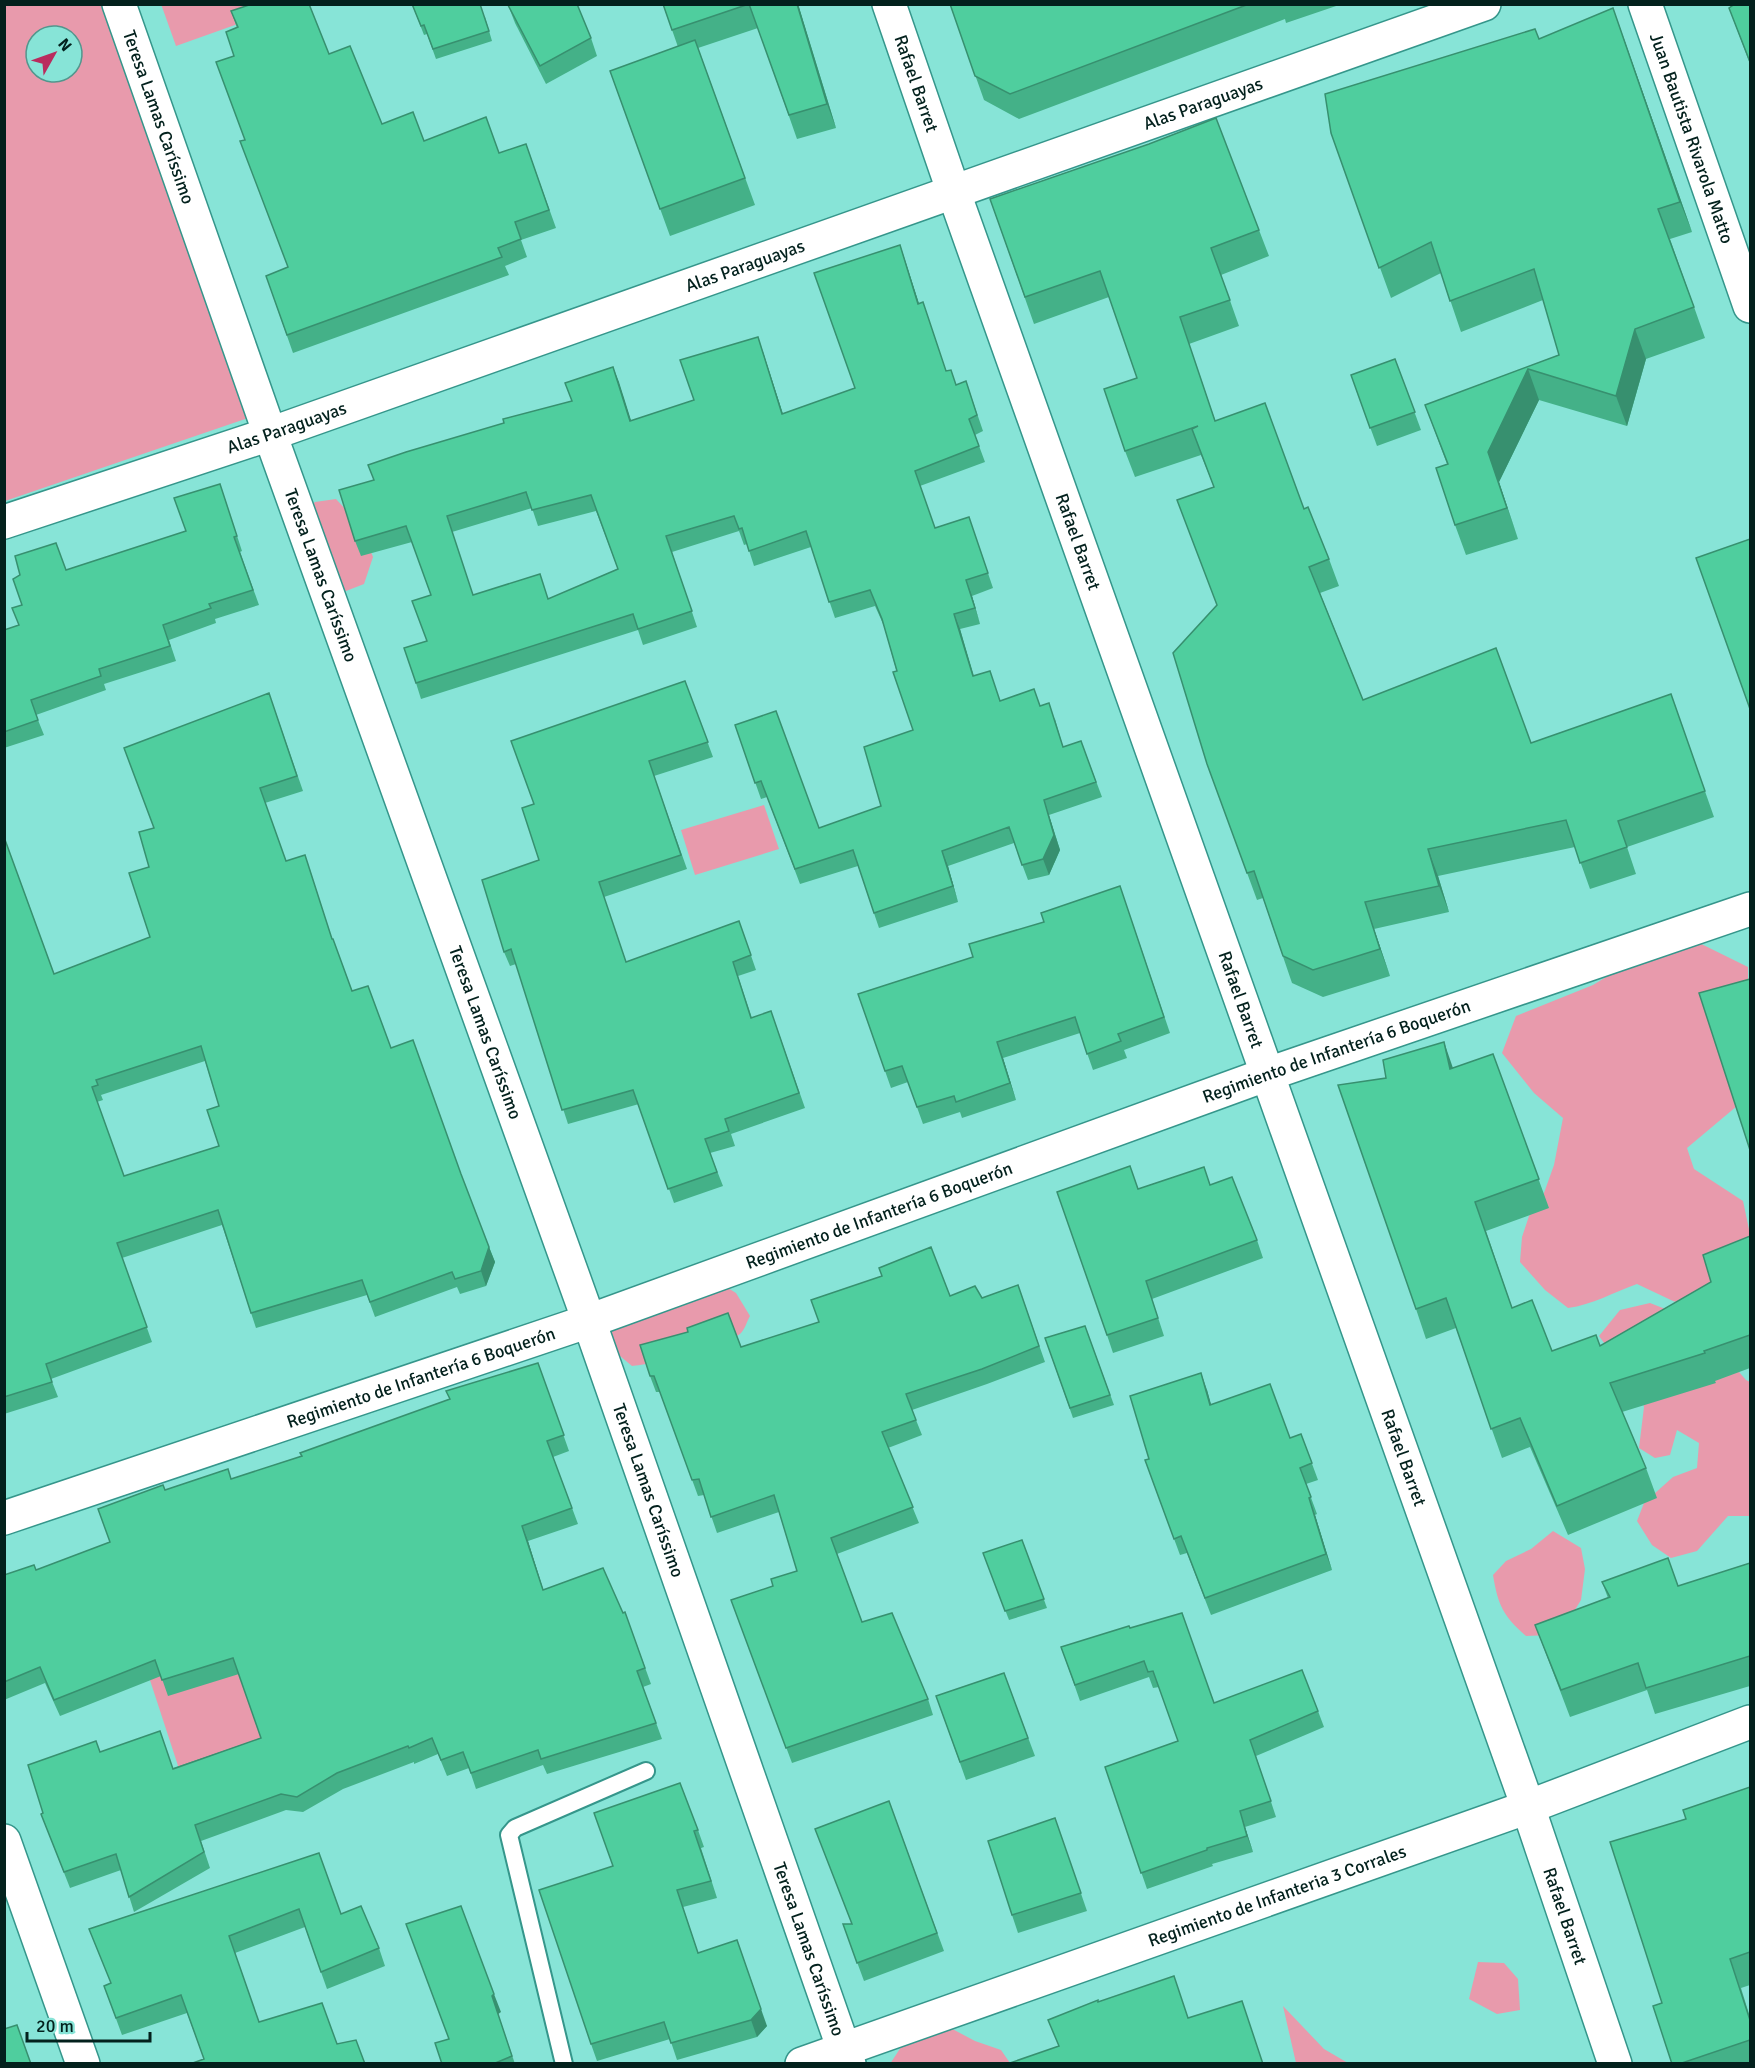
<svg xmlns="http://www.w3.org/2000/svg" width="1755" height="2068" font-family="Signika,sans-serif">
<rect width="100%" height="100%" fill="#87e4d7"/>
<!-- green -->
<g fill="#e89aac" fill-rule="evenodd">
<path d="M161,4l130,1 -115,41z"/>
<path d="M4,5h98l152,411 -249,85zM36,36h36v36h-36z"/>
<path d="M336,499l24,26 13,32 -9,27 -18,7 -17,-8 -29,-66 15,-15z"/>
<path d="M764,805l15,44 -84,26 -14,-45z"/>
<path d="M1679,933l69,34 1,92 -12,47 -50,42 7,21 49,32 7,33v10l-56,63 -21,-6 -36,-17c-23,8 -45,21 -69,24l-23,-18 -25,-28 2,-25 7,-21 15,-23 10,-28 9,-47 -29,-25 -32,-40 14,-37 77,-31z"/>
<path d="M710,1277l26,16 14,23c-3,5 -5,13 -9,17 -13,12 -90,32 -109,33l-18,-15 -15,-17z"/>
<path d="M1650,1303l23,9 53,45 20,23 4,2v134h-22l-31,35 -26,7 -19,-13 -15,-24 7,-18 29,-26 24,-9 2,-25 -22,-13 -7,25 -15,3 -16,-10 5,-41 -3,-14 -42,-57 21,-26z"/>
<path d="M1553,1531l28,17 4,21 -4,31 -17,28 -14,7 -24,1c-23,-20 -28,-31 -33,-61l13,-14 25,-12z"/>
<path d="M264,1634l35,122 -114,31 -39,-119z"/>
<path d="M1478,1962l26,1 14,16 2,31 -23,4 -28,-15z"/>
<path d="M1283,2006l41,43 24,14h-52z"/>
<path d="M918,2021l25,3 32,17 26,9 9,13 -120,1z"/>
</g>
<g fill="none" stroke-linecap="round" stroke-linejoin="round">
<!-- lane casing -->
<g stroke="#35968b" stroke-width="20">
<path id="lane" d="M564,2064l-55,-229 6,-7 131,-57"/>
</g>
<!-- street casing -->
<g stroke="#35968b" stroke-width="36">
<g id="street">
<path id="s1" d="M119,4l151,430 319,887 260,743"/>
<path id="s2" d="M889,4l65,189 574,1614 87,257"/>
<path id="s3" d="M1645,4l105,302"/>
<path d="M4,1841l79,223"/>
<path id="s4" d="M802,2064l726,-257 222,-85"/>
</g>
</g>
<!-- secondary casing -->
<g stroke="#35968b" stroke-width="36">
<g id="secondary">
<path id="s5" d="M4,522l266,-88 1214,-430"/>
<path id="s6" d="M4,1518l585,-197 679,-247 482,-165"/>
</g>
</g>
<!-- lane -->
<use href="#lane" stroke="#fff" stroke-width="16"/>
<!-- street -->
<use href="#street" stroke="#fff" stroke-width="33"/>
<!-- secondary -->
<use href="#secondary" stroke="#fff" stroke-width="33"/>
</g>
<!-- wall -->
<g fill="#44b188" fill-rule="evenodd">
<path d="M412,4l73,13 7,24 -56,18 -9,-25 -3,1z"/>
<path d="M663,4h135l38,124 -39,11 -39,-111 -60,20 57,157 -85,31 -60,-165 68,-24z"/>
<path d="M950,4h392l-56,19 -1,-4 -266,100 -35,-19z"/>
<path d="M1750,4v60l-21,-56z"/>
<path d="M508,5l83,33 6,18 -51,28 -31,-61z"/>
<path d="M231,11l98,43 53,70 42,17 75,12 27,-9 30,84 -35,12 6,17 -22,9 4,9 -216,78 -27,-77 22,-8 -54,-212 3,-28z"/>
<path d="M1539,39h85l68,193 -22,7 35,99 -59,21 -19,67 -88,-26 -40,82 19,57 -52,16 -11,-30 -8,-61 -22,-59 134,-50 -16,-55 -82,32 -20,-59 -50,25 -60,-165z"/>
<path d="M990,199l269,31 10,26 -48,19 18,51 -50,18 26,76 89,89 25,50 10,27 -19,7 43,107 168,43 140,-49 43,123 -87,30 9,27 -46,15 -15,-42 -137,29 11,36 -75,17 16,47 -67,21 -31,-14 -29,-85 -6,2 -50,-136 10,-159 -3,-118 -13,-32 -66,22 -10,-26 12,-73 -28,-81 -75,27z"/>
<path d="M900,245l19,59 4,-2 23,69 10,14 10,-4 17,50 -8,4 10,27 -65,24 15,42 34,-11 24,71 -21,8 8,28 -20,5 14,47 26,25 40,5 15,13 8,28 18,-6 21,56 -53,18 11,35 -11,25 -21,5 -14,-37 -66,23 10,36 -79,26 -21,-62 -58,18 -33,-87 -6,2 -26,-74 84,103 62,-22 32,-76 -29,-104 -9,-20 -40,12 -24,-71 -57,19 -7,-22 -3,1 -5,-14 -67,21 25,75 -54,18 -5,-15 -217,69 -5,-16 11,-42 4,-46 -19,-53 -51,14 -6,-15 19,-61 130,-57 68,-22 41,-34 18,54 63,-21 69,-48 20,62 72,-26zM532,508l6,18 58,-15 22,58 -69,30 -76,-4 -21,-63z"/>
<path d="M1395,359l26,71 -44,16 -26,-71z"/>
<path d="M225,499l17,52 -2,1 19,53 -44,14 1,4 -47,17 7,21 -72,23 2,6 -70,25 8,20 -40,13v-118l15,-5 3,-20 44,-35 120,-39z"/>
<path d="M685,681l28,76 -59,19 33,93 -83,28 22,65 113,-41 17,49 -18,6 14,42 19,-7 34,97 -74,26 4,12 -25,7 13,33 -49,17 -35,-99 -71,20 -52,-160 -6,2 -6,-14 35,-92 -5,-56z"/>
<path d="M269,693l34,98 -38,12 21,58 24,9 22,69 20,52 39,57 71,131 33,83 -9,24 -26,8 -3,-7 -82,30 -8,-22 -111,33 -34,-103 -100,33 30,84 -101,37 7,18 -54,17v-577l50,137 96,-37 -1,-70 5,-39zM205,1061l14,45v40l-95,30 -27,-74 6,-2 -2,-5z"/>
<path d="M1120,886l50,147 -46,17 3,8 -34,12 -13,-37 -77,25 13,42 -54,18 -2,-6 -37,12 -15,-42 -17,6 -33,-94 115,-37 71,-35z"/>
<path d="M1493,1054l56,154 -63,23 26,77 40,43 48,-5 111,-64 39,-46v132l-35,13 1,2 -94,29 24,56 11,30 -89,37 -38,-88 -28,11 -46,-130 -30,11 -10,-30 37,-241z"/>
<path d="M1211,1185l46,55 6,18 -111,41 12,37 -51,17 -6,-18 31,-146z"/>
<path d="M1018,1285l27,77 -58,22 -75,26 10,25 -34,13 31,75 -82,31 25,68 66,77 5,16 -141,48 -61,-163 42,-14 24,-15 -18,-59 -62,21 -13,-38 -6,1 -38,-104h-4l-6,-16 91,-29 209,-51 32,2z"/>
<path d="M1085,1326l29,79 -41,13 -28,-80z"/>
<path d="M538,1363l31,88 -16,6 25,67 -50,17 15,49 80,23 2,-1 26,72 -8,3 19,52 -115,35 -4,-9 -67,24 -7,-21 -22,8 -9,-22 -24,10v-2l-71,27 -40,23 -17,-2 -85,31 9,27 -76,44 -13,-42 -51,18 -29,-74 2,-1 57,-61 73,16 88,-30 -22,-64 -71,22 -7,-20 -101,40 -15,-33 -41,17v-125l32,-5 74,-28 55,-52 66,-11 71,-23 148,-57z"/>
<path d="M1207,1390l4,15 79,33 11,-4 17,46 -12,4 11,30 -2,1 17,55 -121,45 -24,-62 -7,2 -35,-95 4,-1z"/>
<path d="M1022,1540l25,68 -38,12 -26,-67z"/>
<path d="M1750,1563v123l-95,28 -8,-24 -77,27 -35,-92 73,-27 -6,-16 76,4z"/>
<path d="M1130,1628l84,75 104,8 6,16 -68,29 20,61 -31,10 8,25 -41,12 1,2 -66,23 -42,-122 73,-26 -19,-54 -6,1 -4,-11 -69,24 -19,-54z"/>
<path d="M1004,1673l31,83 -69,24 -30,-84z"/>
<path d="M1750,1787v198l-9,3 9,29v47h-78l14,-245z"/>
<path d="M889,1801l55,150 -80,30 -21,-57h8z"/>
<path d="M1055,1818l32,93 -69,22 -6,-18z"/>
<path d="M698,1830l6,17 -3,1 16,50 -34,9 15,46 69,73 -10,11 -80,23 -7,-21 -73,22 -6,-17 22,-178z"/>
<path d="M319,1853l22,61 38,34 6,18 -58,23 -22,-62 -70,26 24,69 78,22 28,20 -161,-5 -17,-46 -65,22 -18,-49 7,-3 -22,-54z"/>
<path d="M501,2012l-3,2 17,50h-73l7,-25z"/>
</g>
<!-- shaded-wall -->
<g fill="#37906f">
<path d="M797,4h1l38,124 -9,-24z"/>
<path d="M1613,8l11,31 68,193 -12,-30z"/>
<path d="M900,245l5,15 19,59 -6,-15z"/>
<path d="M1635,329l11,30 -19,67 -11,-30z"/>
<path d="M758,337l5,15 25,78 -6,-16z"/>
<path d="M613,367l6,15 17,54 -6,-15z"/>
<path d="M1528,369l11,31 -40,82 19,57 -30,-87z"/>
<path d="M966,580l6,16 8,28 -5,-16z"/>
<path d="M954,614l6,15 18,63 -5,-16z"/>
<path d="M1044,800l16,50 -11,25 -6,-16z"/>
<path d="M1428,849l10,27 11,36 -10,-26z"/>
<path d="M942,851l6,15 10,36 -5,-16z"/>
<path d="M1365,902l9,27 16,47 -10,-27z"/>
<path d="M997,1042l6,16 13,42 -6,-17z"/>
<path d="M1444,1042l10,29 -4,-2z"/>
<path d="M489,1247l6,15 -9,24 -5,-15z"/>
<path d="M1201,1373l6,17 9,32 -6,-17z"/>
<path d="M1309,1498l6,17 17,55 -6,-16z"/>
<path d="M522,1526l6,15 20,64 -5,-15z"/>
<path d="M1240,1811l5,16 8,25 -6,-16z"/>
<path d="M737,1940l30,86 -10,11 -6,-17z"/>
<path d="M494,1994l7,18 -3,2 17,50 -23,-68z"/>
</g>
<!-- building -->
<g fill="#4fce9e" stroke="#37906f" stroke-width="1.5" fill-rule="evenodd">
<path d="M252,4h57l20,50 21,-8 32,78 31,-12 11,29 62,-24 13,36 27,-9 23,66 -34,12 6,17 -23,9 4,9 -215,78 -21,-59 22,-9 -48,-126 5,-1 -29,-78 18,-6 -8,-24 12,-5 -7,-16z"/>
<path d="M412,4h68l9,27 -56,18 -9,-24 -3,1z"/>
<path d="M510,4h67l14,34 -51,28 -32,-61z"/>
<path d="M663,4h86l-77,26z"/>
<path d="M749,4h48l30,100 -38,11z"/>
<path d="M950,4h299l-239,90 -35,-18z"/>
<path d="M1735,4h15v58l-21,-54z"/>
<path d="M1613,8l67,194 -22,7 36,98 -59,22 -19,67 -88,-27 -40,83 19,56 -52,17 -19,-57 12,-4 -23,-59 134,-50 -25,-86 -84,32 -19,-59 -52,26 -48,-135 -6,-39 210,-65 4,10z"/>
<path d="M695,40l50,138 -85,31 -50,-138z"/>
<path d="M1216,118l43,112 -48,18 19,52 -50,17 35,104 50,-18 39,106 4,-2 21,52 -20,8 54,133 133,-52 35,95 140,-49 34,97 -87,30 9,26 -47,16 -14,-43 -138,29 11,37 -74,16 15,47 -67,21 -30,-14 -29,-85 -7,2 -40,-109 -34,-111 44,-48 -40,-105 37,-13 -22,-58 6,-3 -73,25 -21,-62 33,-11 -37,-107 -75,26 -35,-98 159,-55z"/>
<path d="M900,245l18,59 5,-2 23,69 5,-1 5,15 10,-4 11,34 -8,4 10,27 -64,25 20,57 34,-11 19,56 -22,7 9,28 -21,6 19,62 17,-5 10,30 34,-12 6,17 9,-3 14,44 18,-6 15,41 -52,18 10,35 -11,24 -21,6 -13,-38 -67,24 11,35 -79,27 -21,-63 -58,19 -34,-88 -6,2 -20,-58 41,-14 43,117 62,-22 -17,-59 49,-17 -20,-58 4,-1 -15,-52 -12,-29 -41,12 -23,-71 -57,20 -7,-23 -3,1 -5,-13 -68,20 26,75 -54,18 -5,-15 -217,69 -12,-35 23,-7 -15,-40 19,-6 -25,-69 -51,15 -16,-51 35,-10 -6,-15 38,-13 98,-29 -1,-4 69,-18 -7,-18 48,-16 17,54 64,-21 -14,-40 78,-23 24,77 73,-26 -41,-115zM526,492l6,18 59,-15 27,74 -70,30 -8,-25 -67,21 -26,-79z"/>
<path d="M1395,359l20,53 -45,16 -19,-53z"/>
<path d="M220,484l17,52 -3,1 19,53 -44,14 2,4 -48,17 7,21 -71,23 2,7 -70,24 7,20 -34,12v-102l15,-5 -7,-17 10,-3 -9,-26 7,-4 -5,-19 41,-13 10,27 120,-39 -12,-33z"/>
<path d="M1750,539v170l-54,-151z"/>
<path d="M685,681l23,61 -59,19 32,94 -82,27 27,80 113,-41 12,34 -18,7 18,56 20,-7 28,82 -74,26 4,12 -24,8 12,33 -49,17 -35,-99 -71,20 -51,-161 -7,3 -22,-72 57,-20 -17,-52 12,-4 -23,-63z"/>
<path d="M269,693l28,83 -37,12 26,73 19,-6 27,84h1l19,52 16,-5 23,62 22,-8 48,134 28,73 -8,24 -26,8 -3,-7 -82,30 -8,-22 -111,33 -33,-103 -101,33 30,84 -101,37 6,18 -48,15v-560l50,137 96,-37 -21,-64 20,-6 -10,-35 15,-4 -30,-80zM201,1046l18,60 -12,4 12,36 -95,30 -32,-89 6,-2 -2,-5z"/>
<path d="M1120,886l44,131 -46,17 3,7 -34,13 -12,-37 -78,25 13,41 -54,19 -2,-6 -37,11 -15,-41 -17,5 -27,-77 115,-37 -4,-13 75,-22 -3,-9z"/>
<path d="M1750,979v171l-51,-157z"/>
<path d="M1444,1042l6,27 43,-15 46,125 -64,23 37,106 20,-8 20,51 44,-16 4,11 111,-64 -8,-27 47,-19v99l-46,16 1,2 -95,30 36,85 -89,38 -37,-88 -29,11 -45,-131 -30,11 -78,-224 48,-7 -3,-18z"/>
<path d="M1130,1166l8,23 66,-22 6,18 22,-8 25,63 -111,41 12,37 -51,17 -50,-143z"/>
<path d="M931,1247l19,49 25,-10 7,12 36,-13 21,61 -57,23 -76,25 10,26 -34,12 31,75 -82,31 31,84 30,-9 36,86 -142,49 -55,-148 42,-14 -2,-7 26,-8 -23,-76 -63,22 -12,-38 -7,1 -38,-104h-4l-10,-31 48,-13 -1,-4 41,-15 13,34 78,-25 -8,-22 71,-24 -3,-8z"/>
<path d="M1085,1326l25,69 -40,13 -25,-70z"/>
<path d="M538,1363l26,72 -17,6 25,67 -50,18 21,64 60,-22 20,45 2,-1 20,56 -8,3 19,52 -115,36 -3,-9 -67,23 -8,-21 -22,8 -9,-22 -23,10 -1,-2 -71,27 -40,24 -16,-3 -86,31 9,27 -75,45 -13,-43 -52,18 -23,-58 2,-1 -15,-48 68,-24 4,11 60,-21 13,38 88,-31 -28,-80 -71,22 -7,-20 -101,40 -14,-33 -36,15v-107l30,-10 2,5 74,-28 -12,-33 65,-24 2,5 63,-21 3,10 71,-23 -2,-3 150,-54 -4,-8z"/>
<path d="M1201,1373l9,32 60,-21 20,54 11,-4 11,29 -12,5 11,29 -2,1 17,56 -121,44 -24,-62 -7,3 -29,-79 4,-1 -19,-63z"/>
<path d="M1022,1540l22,59 -39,12 -22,-58z"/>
<path d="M1668,1558l10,28 72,-23v93l-104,32 -8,-25 -77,27 -26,-65 75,-28 -8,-15z"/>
<path d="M1182,1613l32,90 88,-33 16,41 -68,29 21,61 -31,10 7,25 -40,12v2l-66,23 -36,-106 73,-26 -25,-70 -5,1 -4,-11 -69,24 -14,-38 68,-21 1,2z"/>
<path d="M1004,1673l24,65 -68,24 -24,-66z"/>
<path d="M680,1783l18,47 -4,1 17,50 -34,9 21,63 39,-13 24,69 -10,11 -80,23 -7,-21 -73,22 -52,-154 74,-24 -19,-53z"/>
<path d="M1750,1787v165l-20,7 20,61v20l-71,24h-7l-19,-58 9,-3 -52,-161 76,-23 -3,-9z"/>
<path d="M889,1801l48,132 -80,30 -14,-39h9l-37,-95z"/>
<path d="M1055,1818l26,75 -69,22 -24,-74z"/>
<path d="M319,1853l22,61 20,-8 18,42 -58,24 -22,-63 -70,27 30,86 63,-19 15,41 19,-4 9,24h-175l14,-5 -23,-64 -65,23 -12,-32 7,-3 -22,-54z"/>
<path d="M461,1906l33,88 -2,2 20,60 -19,8h-51l-7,-21 14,-4 -43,-115z"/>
<path d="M1174,1976l14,42 54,-17 21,63h-256l52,-18 -11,-26 50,-20v2z"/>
<path d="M17,2025l14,39h-27v-35z"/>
</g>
<g text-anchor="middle" stroke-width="6" stroke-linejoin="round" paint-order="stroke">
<!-- street labels -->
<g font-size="18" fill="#03211d" stroke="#87e4d7">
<text dy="6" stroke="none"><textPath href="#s2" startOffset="84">Rafael Barret</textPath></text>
<text dy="6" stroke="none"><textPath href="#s5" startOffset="1270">Alas Paraguayas</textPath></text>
<text dy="6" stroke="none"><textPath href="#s1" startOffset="120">Teresa Lamas Caríssimo</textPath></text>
<text dy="6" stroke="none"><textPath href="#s3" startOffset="142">Juan Bautista Rivarola Matto</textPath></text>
<text dy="6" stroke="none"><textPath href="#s5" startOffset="784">Alas Paraguayas</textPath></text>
<text dy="6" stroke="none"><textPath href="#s5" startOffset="298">Alas Paraguayas</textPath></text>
<text dy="6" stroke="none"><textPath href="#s2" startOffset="570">Rafael Barret</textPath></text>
<text dy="6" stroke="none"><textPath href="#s1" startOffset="606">Teresa Lamas Caríssimo</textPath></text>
<text dy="6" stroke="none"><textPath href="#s2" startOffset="1056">Rafael Barret</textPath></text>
<text dy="6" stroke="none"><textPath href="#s1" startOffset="1092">Teresa Lamas Caríssimo</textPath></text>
<text dy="6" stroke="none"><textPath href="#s6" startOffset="1412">Regimiento de Infantería 6 Boquerón</textPath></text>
<text dy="6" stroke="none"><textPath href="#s6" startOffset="926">Regimiento de Infantería 6 Boquerón</textPath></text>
<text dy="6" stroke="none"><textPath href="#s6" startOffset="440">Regimiento de Infantería 6 Boquerón</textPath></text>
<text dy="6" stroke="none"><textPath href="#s2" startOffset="1542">Rafael Barret</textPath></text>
<text dy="6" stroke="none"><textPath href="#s1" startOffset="1578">Teresa Lamas Caríssimo</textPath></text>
<text dy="6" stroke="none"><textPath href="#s4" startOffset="504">Regimiento de Infanteria 3 Corrales</textPath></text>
<text dy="6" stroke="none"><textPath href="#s2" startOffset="2028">Rafael Barret</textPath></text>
<text dy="6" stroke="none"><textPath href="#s1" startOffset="2064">Teresa Lamas Caríssimo</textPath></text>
</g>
</g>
<!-- border -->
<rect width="1755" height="2068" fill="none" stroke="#03211d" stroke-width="12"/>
<!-- north arrow -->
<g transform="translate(54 54) rotate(50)"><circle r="28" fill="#87e4d7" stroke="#52968d" stroke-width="1.5"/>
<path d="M0-4.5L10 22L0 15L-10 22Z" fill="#b92c5e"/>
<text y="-9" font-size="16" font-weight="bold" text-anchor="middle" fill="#03211d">N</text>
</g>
<!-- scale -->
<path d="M27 2032v9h123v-9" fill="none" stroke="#03211d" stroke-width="3"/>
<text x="36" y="2032" font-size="18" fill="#03211d" stroke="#87e4d7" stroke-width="4.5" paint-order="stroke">20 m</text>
</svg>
